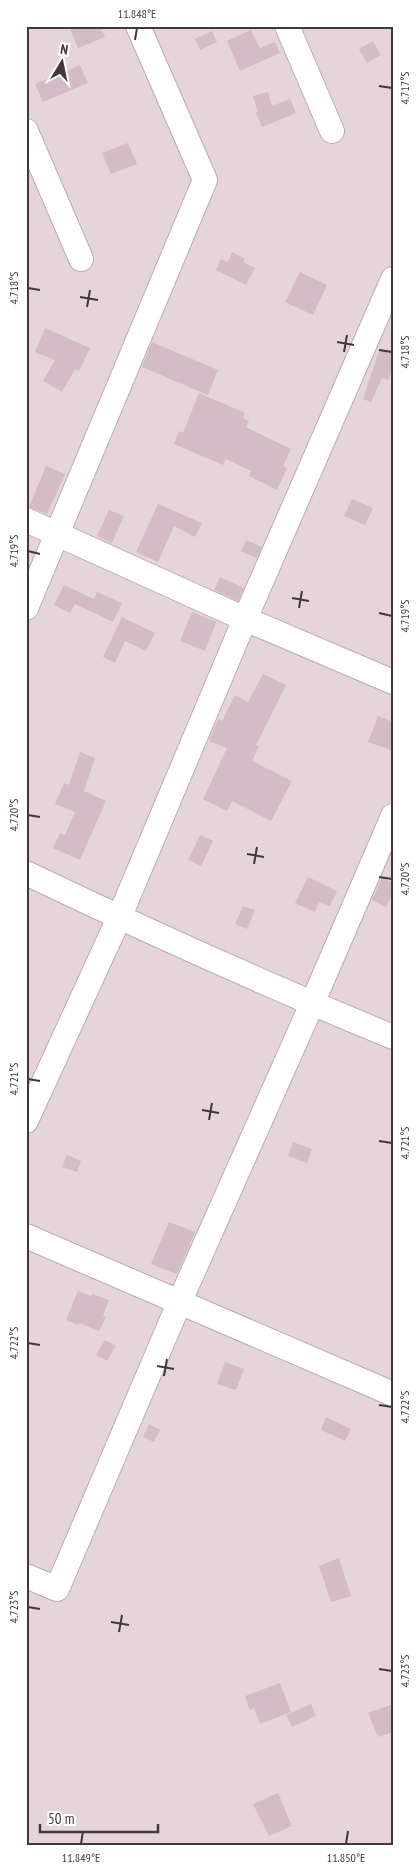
<svg xmlns="http://www.w3.org/2000/svg" width="419" height="1871" font-family="'PT Sans Narrow',sans-serif">
<rect width="100%" height="100%" fill="#f2e6ea"/>
<!-- residential -->
<rect fill="#e5d5da" x="26" y="26" width="367" height="1819"/>
<!-- building -->
<g fill="#d3bcc5">
<path d="M69,26h31l5,11 -27,11z"/>
<path d="M251,30l9,18 15,-6 5,11 -40,18 -13,-30z"/>
<path d="M212,31l5,11 -17,8 -5,-11z"/>
<path d="M373,41l8,14 -14,8 -8,-14z"/>
<path d="M80,65l8,18 -45,19 -8,-18z"/>
<path d="M268,92l4,14 18,-7 6,14 -34,14 -6,-14 2,-1 -5,-16z"/>
<path d="M128,143l9,21 -26,10 -9,-21z"/>
<path d="M232,252l13,7 -2,3 12,6 -9,17 -30,-15 5,-11 7,3z"/>
<path d="M300,272l27,13 -14,30 -28,-13z"/>
<path d="M45,328l45,20 -11,23 -4,-2 -13,23 -19,-11 12,-21 -20,-8z"/>
<path d="M152,342l66,28 -10,25 -66,-28z"/>
<path d="M380,348l13,5v14l-5,13 -6,-2 -11,24 -8,-3z"/>
<path d="M199,393l46,20 -2,5 6,3 -3,6 45,22 -8,17 4,2 -10,22 -28,-14 2,-5 -25,-12 -3,6 -49,-21 5,-13 4,2z"/>
<path d="M46,466l19,8 -18,40 -18,-7z"/>
<path d="M352,499l21,9 -8,17 -21,-9z"/>
<path d="M158,504l44,19 -7,14 -21,-11 -16,36 -22,-10z"/>
<path d="M109,510l15,6 -12,27 -15,-7z"/>
<path d="M246,540l16,7 -5,11 -16,-7z"/>
<path d="M220,577l24,11 -6,13 -24,-11z"/>
<path d="M64,585l30,14 3,-7 25,11 -9,19 -38,-18 -5,9 -16,-8z"/>
<path d="M192,612l24,10 -11,29 -25,-10z"/>
<path d="M122,617l33,16 -9,18 -21,-10 -10,22 -12,-6z"/>
<path d="M263,674l23,11 -30,60 3,1 -7,15 40,20 -21,40 -39,-20 -5,10 -24,-12 24,-51 -18,-7 9,-22 4,2 13,-26 13,7z"/>
<path d="M378,716l15,6v29l-25,-9z"/>
<path d="M80,752l15,6 -11,33 22,10 -26,59 -27,-12 7,-15 5,2 10,-23 -20,-8 9,-21 5,2z"/>
<path d="M200,835l13,6 -12,25 -13,-6z"/>
<path d="M308,877l29,14 -7,15 -11,-4 -4,10 -20,-9z"/>
<path d="M382,877l11,6v9l-7,15 -14,-7z"/>
<path d="M243,906l12,4 -8,19 -12,-5z"/>
<path d="M293,1142l19,7 -5,14 -19,-7z"/>
<path d="M67,1155l14,6 -4,11 -15,-5z"/>
<path d="M169,1222l26,10 -18,42 -26,-10z"/>
<path d="M78,1291l13,5 1,-2 17,6 -6,16 3,1 -7,14 -20,-8 -1,2 -12,-5z"/>
<path d="M105,1340l11,6 -9,15 -11,-6z"/>
<path d="M225,1362l19,7 -8,21 -19,-6z"/>
<path d="M326,1417l25,12 -6,12 -24,-11z"/>
<path d="M149,1424l11,6 -6,12 -11,-5z"/>
<path d="M339,1558l12,38 -20,6 -12,-36z"/>
<path d="M280,1683l11,29 -31,12 -6,-16 -4,2 -5,-14z"/>
<path d="M311,1704l5,12 -24,11 -6,-12z"/>
<path d="M393,1704v28l-15,5 -10,-24z"/>
<path d="M278,1793l14,33 -23,10 -16,-32z"/>
</g>
<g fill="none" stroke-linecap="round" stroke-linejoin="round">
<!-- minor casing -->
<g stroke="#bdaab0" stroke-width="26">
<g id="minor">
<path d="M287,26l45,105"/>
<path d="M26,131l55,128"/>
<path d="M26,520l219,99 148,63"/>
<path d="M26,608l179,-428 -67,-154"/>
<path d="M26,873c121,58 243,113 367,164"/>
<path d="M26,1121l93,-203 126,-299 148,-340"/>
<path d="M26,1236l367,158"/>
<path d="M26,1576l31,13 123,-288 132,-297 81,-188"/>
</g>
</g>
<!-- minor -->
<use href="#minor" stroke="#fff" stroke-width="24"/>
</g>
<!-- ticks -->
<path fill="none" stroke="#44363b" stroke-width="2" d="M135,40l2,-12M379,86l13,2M28,288l12,2M80,297l18,3M87,307l3,-17M337,342l17,3M379,350l13,2M344,352l3,-17M28,551l12,3M292,598l17,3M299,608l3,-17M379,613l13,3M28,815l12,2M247,854l17,3M254,864l3,-17M379,877l13,2M28,1079l12,2M202,1110l17,3M209,1120l3,-17M379,1141l13,2M28,1343l12,2M157,1366l17,3M164,1376l3,-17M379,1405l13,2M28,1607l12,2M111,1622l18,3M119,1632l3,-17M379,1669l13,2M81,1844l2,-13M346,1844l2,-13"/>
<!-- border -->
<rect width="419" height="1871" fill="none" stroke="#ffffff" stroke-width="55"/>
<!-- north arrow -->
<g transform="translate(62 62) rotate(10)" stroke="#ffffff" stroke-width="4" paint-order="stroke">
<path d="M0-4L9 19L0 12L-9 19Z" fill="#44363b"/>
<text y="-8" font-size="14" font-weight="bold" text-anchor="middle" fill="#44363b">N</text>
</g>
<!-- scale -->
<path d="M40 1824v8h118v-8" fill="none" stroke="#44363b" stroke-width="2.5"/>
<text x="48" y="1824" font-size="15" fill="#44363b" stroke="#ffffff" stroke-width="4" paint-order="stroke">50 m</text>
<rect x="28" y="28" width="364" height="1816" fill="none" stroke="#44363b" stroke-width="2"/>
<g font-size="12" text-anchor="middle" fill="#44363b">
<text x="137" y="18">11.848°E</text>
<text transform="translate(405 88) rotate(-90)" y="4">4.717°S</text>
<text transform="translate(14 288) rotate(-90)" y="4">4.718°S</text>
<text transform="translate(405 352) rotate(-90)" y="4">4.718°S</text>
<text transform="translate(14 551) rotate(-90)" y="4">4.719°S</text>
<text transform="translate(405 616) rotate(-90)" y="4">4.719°S</text>
<text transform="translate(14 815) rotate(-90)" y="4">4.720°S</text>
<text transform="translate(405 879) rotate(-90)" y="4">4.720°S</text>
<text transform="translate(14 1079) rotate(-90)" y="4">4.721°S</text>
<text transform="translate(405 1143) rotate(-90)" y="4">4.721°S</text>
<text transform="translate(14 1343) rotate(-90)" y="4">4.722°S</text>
<text transform="translate(405 1407) rotate(-90)" y="4">4.722°S</text>
<text transform="translate(14 1607) rotate(-90)" y="4">4.723°S</text>
<text transform="translate(405 1671) rotate(-90)" y="4">4.723°S</text>
<text x="81" y="1862">11.849°E</text>
<text x="346" y="1862">11.850°E</text>
</g>
</svg>
